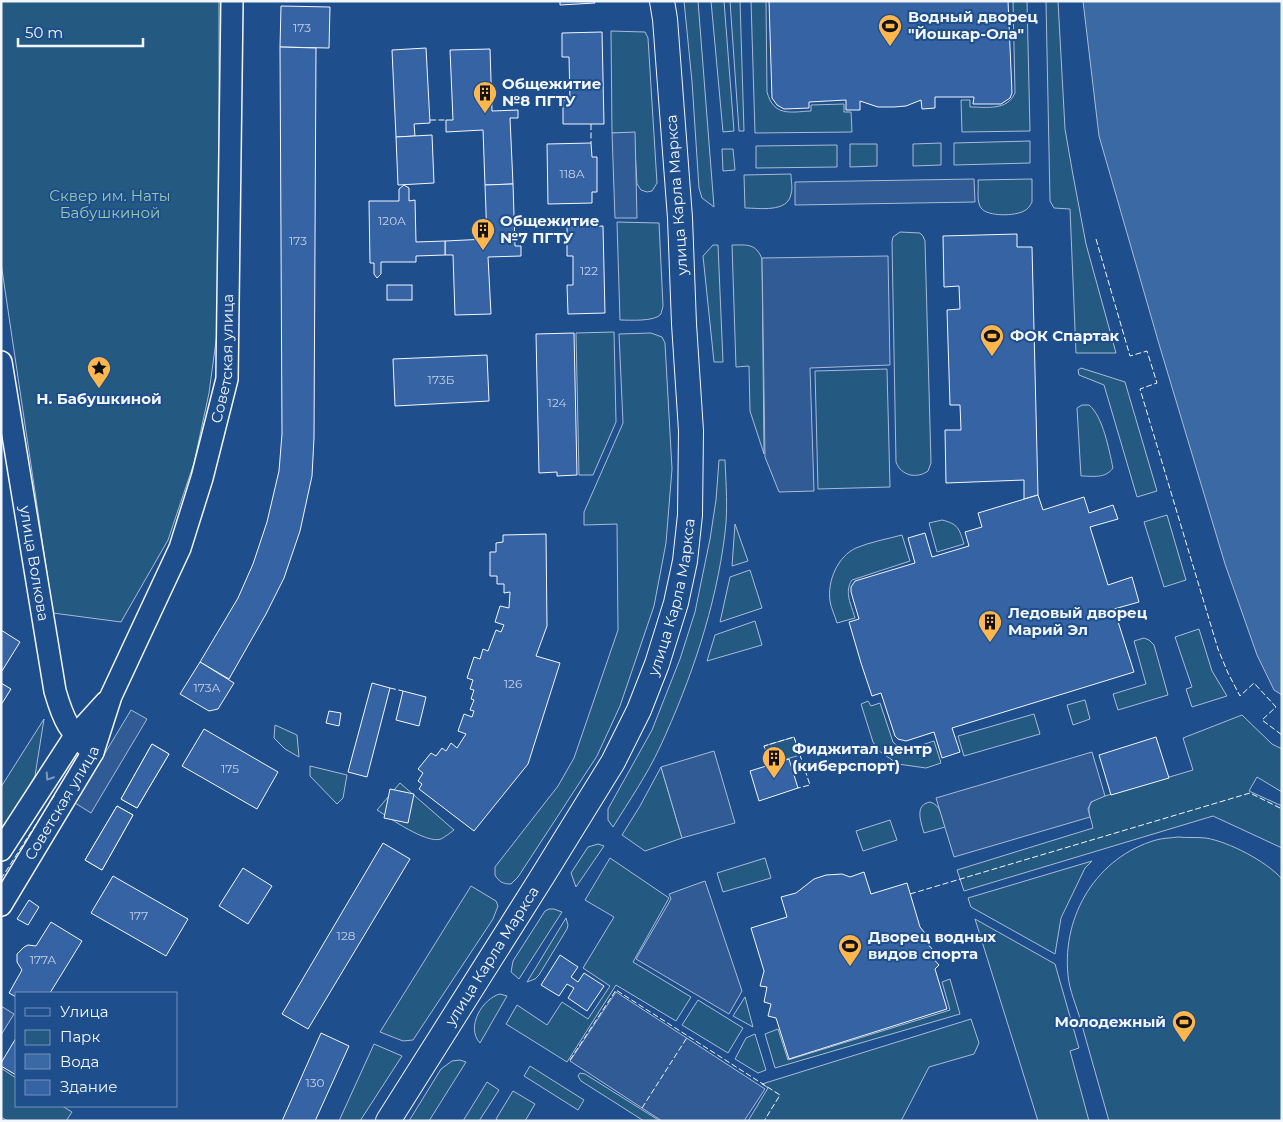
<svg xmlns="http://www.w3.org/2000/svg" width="1283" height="1122" font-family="Montserrat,sans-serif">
<rect width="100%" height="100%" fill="#1f4e8c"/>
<!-- green -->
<g fill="#245a82" stroke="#a8bbd7">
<path d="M1,1h218v318l-10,74 -15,70 -26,77 -47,82 -68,-9 -52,-350z"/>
<path d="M684,1h14l16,206 -12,-9 -3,-10 -7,-106z"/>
<path d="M711,1h13l10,130 -11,1z"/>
<path d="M730,1h10l4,130h-5z"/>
<path d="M751,1h15l1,91c7,25 23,20 44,19v-6l33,-1v8h7l1,20 -97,1z"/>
<path d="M1013,1h14l3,130 -68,1 -1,-32h9v7c17,0 37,4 45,-14z"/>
<path d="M1046,1h12l7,128 8,46 13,69 30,109h-40l-6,-144 -16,-1 -4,-7z"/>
<path d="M611,31l34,1 3,6 9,145 -5,8 -5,1 -6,-2 -4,-6 -3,-51h-22z"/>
<path d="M1030,141v22l-76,2v-22z"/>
<path d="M941,143v22l-28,1v-22z"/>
<path d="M850,144h27v22l-27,1z"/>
<path d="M837,145v22l-81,1v-22z"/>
<path d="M722,149h11l2,21 -12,1z"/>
<path d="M791,174c0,7 2,14 0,20 -3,19 -32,14 -46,14l-1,-33z"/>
<path d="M1032,179v23c-2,4 -4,7 -8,9 -9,5 -36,6 -43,-3 -5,-7 -2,-20 -3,-28z"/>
<path d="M617,222l42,1 4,83c0,1 -2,7 -2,8 -6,8 -32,6 -41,6z"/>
<path d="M900,232l20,1 3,3 2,5 6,222 -3,8c-11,8 -27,5 -32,-9l-4,-220 1,-5z"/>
<path d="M713,245h5l5,117h-9l-11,-106z"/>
<path d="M732,245c15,0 24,-2 30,14l2,195 -14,-43 -1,-45 -13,1z"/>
<path d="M614,332l2,90 -23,53h-14l-3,-142z"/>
<path d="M651,333l11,4 3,6 7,126 -6,74 -12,63 -34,100 -23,50 -79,121 -7,7c-8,0 -12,-2 -16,-9v-8l63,-81 16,-28 44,-128 -1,-106 -33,1v-13l39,-89 -4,-89z"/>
<path d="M1081,368l44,14 32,109 -20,6 -33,-112 -25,-10 -1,-5z"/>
<path d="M887,369l3,118 -72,2 -3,-118z"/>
<path d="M1082,405h7c14,11 20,45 24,63 -8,11 -20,8 -32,8l-4,-68z"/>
<path d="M719,460h6c1,24 3,49 0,73 -9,74 -34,147 -65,214 -13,28 -31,54 -47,80l-5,-7v-11l44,-79 28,-71 15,-47 15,-73 6,-39z"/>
<path d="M1167,515l19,65 -22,7 -20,-65z"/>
<path d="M942,520c16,4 17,8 22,24l-27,8 -8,-29z"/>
<path d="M735,524l13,37 -16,5z"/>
<path d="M902,535l8,26 -58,19c-8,12 -1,24 3,38l-18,5c-2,-7 -6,-15 -7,-22 -3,-20 8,-45 26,-53 14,-6 31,-9 46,-13z"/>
<path d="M750,570l12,38 -42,14 10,-45z"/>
<path d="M755,621l7,24 -55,16 8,-26z"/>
<path d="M1199,629l13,42 15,25 -35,11 -6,-18 6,-2 -17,-50z"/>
<path d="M1144,638l5,2 5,5 14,50 -50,15 -5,-16 33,-10 -12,-43z"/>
<path d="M1085,700l5,19 -17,6 -6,-20z"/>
<path d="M868,701l3,5 9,-3 13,39c12,12 27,3 41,-1l7,22 -15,5 -28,-4 -19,-13 -6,-9 -12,-38z"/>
<path d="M1034,714l6,20 -76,22 -6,-20z"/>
<path d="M1242,715l30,29 10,5v43l-25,-15 -8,14 33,15v42l-69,-32 -249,75 -7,-21 136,-42c-2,-11 -9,-21 2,-29l98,-29 -10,-32z"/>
<path d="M44,719l-9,57 -26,45 -8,6v-40z"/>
<path d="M275,725l22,10 2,22 -14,-8 -11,-11z"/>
<path d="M794,737l6,18 -30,9 -6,-18z"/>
<path d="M310,766l37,9 -4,23 -6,6 -27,-28z"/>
<path d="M661,767l21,71 -37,13 -23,-16 18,-29z"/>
<path d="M400,783l54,47c-4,3 -9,7 -13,9 -15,5 -51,-21 -64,-29z"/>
<path d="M930,802c11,3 12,15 15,25l-21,6c-3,-11 -10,-28 6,-31z"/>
<path d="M890,820l7,20 -34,11 -7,-20z"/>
<path d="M1178,837c9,1 19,0 28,1 23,4 60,23 76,41v242h-173c-9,-33 -19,-66 -28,-99 -4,-15 -12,-32 -13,-47 -6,-60 29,-118 88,-135 7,-2 15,-2 22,-3z"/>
<path d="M598,844l6,2 -28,41 -5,-14 17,-26z"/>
<path d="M610,858l59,40 -36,64 58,35 -15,24 -60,-36 -49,77 -61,-38 11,-19 30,20 15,-23 26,17 22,-33 -27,-18 31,-51 -29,-17z"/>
<path d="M765,858l6,20 -48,14 -6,-19z"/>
<path d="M1092,861l-7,7 -24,50 -6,36 -84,-47 -3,-9z"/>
<path d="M471,886l25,15 2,5 -5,13 -80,121 -10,1 -23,-9z"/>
<path d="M549,909h5l8,3 -43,67 -8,-7 2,-11 32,-50z"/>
<path d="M566,918l2,7 -1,4 -28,46 -4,4 -8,3z"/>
<path d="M975,919l80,45 24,84 -9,3 19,70h-51z"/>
<path d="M950,979l10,35 -185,54 -10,-34 13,-5 10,31 162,-50 -8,-28z"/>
<path d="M500,994l7,2 -27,47c-15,-16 3,-45 20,-49z"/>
<path d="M745,997l8,30 -20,-11z"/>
<path d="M698,1000l45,28 -15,25 -46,-28z"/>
<path d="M971,1019l8,24 -5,11 -45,13 -28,54h-153l20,-33 -6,-4z"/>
<path d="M755,1034l11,36 -8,3 -23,-14 11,-21z"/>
<path d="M374,1044l28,12 -42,65h-21z"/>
<path d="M460,1060l6,2 -37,59h-20l32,-52 11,-8z"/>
<path d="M530,1066l54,34 -6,10 -54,-34z"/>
<path d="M1,1068l15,10v28h46l10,6 -6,9h-58l-7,-4z"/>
<path d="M580,1073l5,1 75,47h-16l-63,-40 -3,-5z"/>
<path d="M487,1082l12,8 -20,31h-16z"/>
<path d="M513,1091l22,13 -10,17h-26l-3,-2z"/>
</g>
<!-- parking -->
<g fill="#305b95" stroke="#a8bbd7">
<path d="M635,132l2,86h-22l-3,-85z"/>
<path d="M974,179l1,23 -180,3v-23z"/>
<path d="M888,256l2,109 -80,3 4,123 -35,1 -14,-35 -3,-199z"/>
<path d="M131,710l16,9 -56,94 -16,-10z"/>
<path d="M714,751l21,72 -53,15 -21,-71z"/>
<path d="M1092,752l13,44 -14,6 -3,7 2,8 -136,40 -18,-59z"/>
<path d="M705,881l37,110 -13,23 -93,-55 35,-60 -2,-5z"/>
<path d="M616,992l149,97 -21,32h-82l-92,-60z"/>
<path d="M1,1006l13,8 -13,21z"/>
</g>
<!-- water -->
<path fill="#3b69a3" stroke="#a8bbd7" d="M1083,1h199v694l-8,-5 -17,-35 -32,-91 -66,-220 -60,-208z"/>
<!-- building -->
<g fill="#3563a3" stroke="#f2f6ff">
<path d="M560,1h34l1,2 -35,2z"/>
<path d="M769,1h239l4,92 -2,5 -9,6h-28l1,-7h-39v11l-13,1 -1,-9 -15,6 -12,1h-16l-18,-6v9h-14v-10l-37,2v6l-25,1 -7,-4 -5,-7z"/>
<path d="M281,6l49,1 -1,41 -49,-1z"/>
<path d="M602,32l2,92h-41v-24h7l-1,-43h-7v-24z"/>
<path d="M280,47l36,1 -2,390 -2,38 -12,55 -16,47 -18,36 -37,65 -29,-17 38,-64 15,-34 14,-42 12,-51 3,-37z"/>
<path d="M426,48l4,75 -16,1 1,12 -19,1 -4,-87z"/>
<path d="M490,49l2,62 26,-1v8h-8l3,66 -28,1 -2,-55 -37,2v-12h7l-3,-70z"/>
<path d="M432,135l2,48 -36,2 -2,-48z"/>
<path d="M591,143l1,14h5v35h-5v11l-44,1 -1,-60z"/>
<path d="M513,184l2,62h6v10l-33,1 3,57 -36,1 -2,-60h-8v-14l42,-2 -2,-54z"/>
<path d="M404,185l5,3v13l6,-1 1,42 29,-1v14l-29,1v6h-35v12l-4,4 -3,-4v-11h-4l-1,-62h30v-12z"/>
<path d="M603,226l2,87 -37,1 -1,-29h6v-29h-6v-29z"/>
<path d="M1017,234v13h15l6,248 -14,4v-19l-78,3 -1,-53h16l-1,-25h-10l-3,-95 13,-1 -1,-23 -15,1 -1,-51z"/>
<rect x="387" y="285" width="25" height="15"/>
<path d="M574,333l3,142 -20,1v-4l-18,1 -3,-139z"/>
<path d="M487,355l2,46 -94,5 -2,-47z"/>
<path d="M1038,495l5,15 41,-13 5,16 24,-8 5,14 -28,8 18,58 24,-8 7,25 -25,7 20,63 -182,56 8,24 -18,6 -8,-26 -28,9 -8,-2 -3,-3 -14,-43 -9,3 -11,-33 -12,-41 10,-3 -8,-27v-5l4,-6 60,-18 -7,-25 17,-5 7,24 37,-11 -4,-14 17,-5 -4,-14z"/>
<path d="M546,534l1,92 -11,30 24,7 -32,101 -54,67 -55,-42 3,-5 -4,-3 5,-8 -5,-4 13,-16 5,3 6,-8 4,3 5,-8 6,5 9,-14 -8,-3 6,-17 8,3 2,-6 -4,-1 4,-10 -3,-1 3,-9 -4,-1 3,-9 -6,-2 7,-21 6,2 3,-10 5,2 8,-21 5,2 3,-7 -9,-3 5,-16 9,2 1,-16 -6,1v-9h-7v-8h-7v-24h6v-9l7,-1v-7z"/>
<path d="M1,630l19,12 -18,29h-1z"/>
<path d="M200,662l34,21 -16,26 -9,2 -29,-17z"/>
<path d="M1,683l10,6 -10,16z"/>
<path d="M372,683l18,5 -23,89 -19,-5z"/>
<path d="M403,691l23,6 -7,29 -23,-6z"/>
<path d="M329,711l12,2 -2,13 -13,-3z"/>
<path d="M204,729l74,43 -21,37 -75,-43z"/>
<path d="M1156,737l13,41 -58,17 -12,-40z"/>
<path d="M152,744l17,10 -32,54 -16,-9z"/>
<path d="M152,744l17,10 -32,54 -16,-9z"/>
<path d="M789,759l9,29 -39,13 -9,-30z"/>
<path d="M390,789l24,5 -6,29 -24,-5z"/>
<path d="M117,806l16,9 -31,55 -17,-10z"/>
<path d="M117,806l16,9 -31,55 -17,-10z"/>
<path d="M383,843l27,16 -102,170 -26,-15z"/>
<path d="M243,868l29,18 -24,38 -29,-18z"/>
<path d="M864,872l7,22 36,-11 13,44 9,11 -4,3 9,10 -4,4 9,10 -4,4 12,40 -158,50 -13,-41 -8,-2 3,-12 -7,-2 3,-15 -7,-1 4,-15 -13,-43 36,-11 -6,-20 15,-4 18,-14 12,-4 16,-1 8,3z"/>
<path d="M113,876l75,43 -22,37 -75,-43z"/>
<path d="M29,900l10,7 -11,18 -11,-6z"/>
<path d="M51,922l31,19 -32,52h-34v4l-7,-4 13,-23 -5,-8v-8l7,-7 4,-2 8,1z"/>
<path d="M560,955l18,12 -7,10 7,5 6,-9 20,13 -17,25 -19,-13 6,-10 -7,-4 -8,12 -18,-11z"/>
<path d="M321,1033l28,13 -34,75h-33z"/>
<path d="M16,1038v37l-15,-9v-3z"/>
</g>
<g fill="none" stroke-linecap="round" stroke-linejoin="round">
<!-- secondary casing -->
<g stroke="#f2f6ff" stroke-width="24">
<g id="secondary">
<path id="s1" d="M1,362l54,329c9,31 14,40 38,61"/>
<path d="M1,850l74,-114 31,-34"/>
<path id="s2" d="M1,905l92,-153 18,-56 69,-148 22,-70 25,-99 5,-378"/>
</g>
</g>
<!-- primary casing -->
<g stroke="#f2f6ff" stroke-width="26">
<g id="primary">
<path id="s3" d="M388,1121l154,-244 71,-115 26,-52 18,-46 19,-61 9,-42 5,-46 1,-84 -7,-107 -4,-106 -15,-199 -3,-18"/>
</g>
</g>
<!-- secondary -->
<use href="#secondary" stroke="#1f4e8c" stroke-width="21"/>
<!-- primary -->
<use href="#primary" stroke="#1f4e8c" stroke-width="24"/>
<!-- fence -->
<g stroke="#f2f6ff" stroke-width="1" stroke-dasharray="6 2.5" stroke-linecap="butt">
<path d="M430,120h16"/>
<path d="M591,124v19"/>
<path d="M1096,239l34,117 17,-5 10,32 -17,6 78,260 10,24 12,23 14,-13 22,24 -14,13 20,15"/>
<path d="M390,688l13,3"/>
<path d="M770,764l-6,-18 30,-9 16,48 -12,3"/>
<path d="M1,879l55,-86"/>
<path d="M910,894l340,-101 32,16"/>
<path d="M570,1060l46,-70 164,105 -16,26"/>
<path d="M642,1108l46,-72"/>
</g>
</g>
<!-- one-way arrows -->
<defs><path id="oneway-chevron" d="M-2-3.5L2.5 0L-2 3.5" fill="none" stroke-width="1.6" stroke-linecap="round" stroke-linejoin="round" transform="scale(1.25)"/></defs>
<use stroke="#7e9ac0" href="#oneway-chevron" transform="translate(49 777) rotate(123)"/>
<!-- icons -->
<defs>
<g id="stadium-pin" transform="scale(1.25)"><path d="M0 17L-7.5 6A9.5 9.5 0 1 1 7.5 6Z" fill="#ffb74d" stroke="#1f4e8c"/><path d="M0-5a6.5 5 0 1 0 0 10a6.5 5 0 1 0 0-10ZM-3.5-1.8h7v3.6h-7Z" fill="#111"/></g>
<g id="building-pin" transform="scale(1.25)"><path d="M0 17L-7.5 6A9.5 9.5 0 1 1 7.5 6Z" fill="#ffb74d" stroke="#1f4e8c"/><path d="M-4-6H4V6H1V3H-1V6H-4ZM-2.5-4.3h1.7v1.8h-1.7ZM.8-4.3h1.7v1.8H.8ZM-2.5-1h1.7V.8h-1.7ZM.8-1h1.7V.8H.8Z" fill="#111"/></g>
<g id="sight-pin" transform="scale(1.25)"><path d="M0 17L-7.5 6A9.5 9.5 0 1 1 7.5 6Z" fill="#ffb74d" stroke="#1f4e8c"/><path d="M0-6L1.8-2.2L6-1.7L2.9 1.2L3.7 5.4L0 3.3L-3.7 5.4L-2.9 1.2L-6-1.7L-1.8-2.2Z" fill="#111"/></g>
</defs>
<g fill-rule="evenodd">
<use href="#stadium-pin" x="890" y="26"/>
<use href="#building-pin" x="485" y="93"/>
<use href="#building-pin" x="483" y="230"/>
<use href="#stadium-pin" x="992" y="336"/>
<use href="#sight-pin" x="99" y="368"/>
<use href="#building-pin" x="990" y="622"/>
<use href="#building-pin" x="774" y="758"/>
<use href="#stadium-pin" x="850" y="946"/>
<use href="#stadium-pin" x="1184" y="1022"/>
</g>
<g text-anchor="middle" stroke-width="4" stroke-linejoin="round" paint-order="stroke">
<!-- number labels -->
<g font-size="12" fill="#c3d1e8">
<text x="302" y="32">173</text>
<text x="572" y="178">118А</text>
<text x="392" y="225">120А</text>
<text x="298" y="245">173</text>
<text x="589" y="275">122</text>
<text x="441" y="384">173Б</text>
<text x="557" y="407">124</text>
<text x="513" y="688">126</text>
<text x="207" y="692">173А</text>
<text x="230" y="773">175</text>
<text x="139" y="920">177</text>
<text x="346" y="940">128</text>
<text x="43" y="964">177А</text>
<text x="315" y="1087">130</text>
</g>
<!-- poi labels -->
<g font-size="15" font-weight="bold" fill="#f2f6ff" stroke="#1f4e8c" text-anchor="start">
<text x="908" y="22">Водный дворец<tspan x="908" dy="17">"Йошкар-Ола"</tspan></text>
<text x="502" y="89">Общежитие<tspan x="502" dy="17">№8 ПГТУ</tspan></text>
<text x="500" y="226">Общежитие<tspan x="500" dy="17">№7 ПГТУ</tspan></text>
<text x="1010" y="341">ФОК Спартак</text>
<text x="99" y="404" text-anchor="middle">Н. Бабушкиной</text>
<text x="1008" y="618">Ледовый дворец<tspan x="1008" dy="17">Марий Эл</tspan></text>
<text x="792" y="754">Фиджитал центр<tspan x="792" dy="17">(киберспорт)</tspan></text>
<text x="868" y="942">Дворец водных<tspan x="868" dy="17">видов спорта</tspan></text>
<text x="1166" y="1027" text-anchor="end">Молодежный</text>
</g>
<!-- street labels -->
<g font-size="15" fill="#f2f6ff" stroke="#1f4e8c">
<text transform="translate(677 195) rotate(-94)" y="5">улица Карла Маркса</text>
<text dy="5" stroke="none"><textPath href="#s2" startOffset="596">Советская улица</textPath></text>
<text dy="5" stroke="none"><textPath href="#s1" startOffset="204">улица Волкова</textPath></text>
<text dy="5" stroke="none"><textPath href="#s3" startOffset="600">улица Карла Маркса</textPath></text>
<text dy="5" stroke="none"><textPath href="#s2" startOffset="119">Советская улица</textPath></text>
<text dy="5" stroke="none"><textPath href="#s3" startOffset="195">улица Карла Маркса</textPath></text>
</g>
<!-- park labels -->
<g font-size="15" fill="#97c8a6" stroke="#1f4e8c">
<text x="110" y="201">Сквер им. Наты<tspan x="110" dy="17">Бабушкиной</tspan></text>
</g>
</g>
<!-- border -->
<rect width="1283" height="1122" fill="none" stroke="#f2f6ff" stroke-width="5"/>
<!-- legend -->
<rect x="15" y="992" width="162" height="115" fill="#1f4e8c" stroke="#7391ba"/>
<rect x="25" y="1008" width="25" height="8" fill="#1f4e8c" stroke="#7391ba"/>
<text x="60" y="1017" font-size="15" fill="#f2f6ff">Улица</text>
<rect x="25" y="1030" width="25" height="15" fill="#245a82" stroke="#7391ba"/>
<text x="60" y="1042" font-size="15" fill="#f2f6ff">Парк</text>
<rect x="25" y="1054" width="25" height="15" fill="#3b69a3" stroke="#7391ba"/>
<text x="60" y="1067" font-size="15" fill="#f2f6ff">Вода</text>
<rect x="25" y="1080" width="25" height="15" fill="#3563a3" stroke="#7391ba"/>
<text x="60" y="1092" font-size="15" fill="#f2f6ff">Здание</text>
<!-- scale -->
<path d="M18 38v8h125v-8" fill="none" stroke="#f2f6ff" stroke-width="2.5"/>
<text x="25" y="38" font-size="15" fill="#f2f6ff" stroke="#1f4e8c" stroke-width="4" paint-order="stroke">50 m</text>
</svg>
